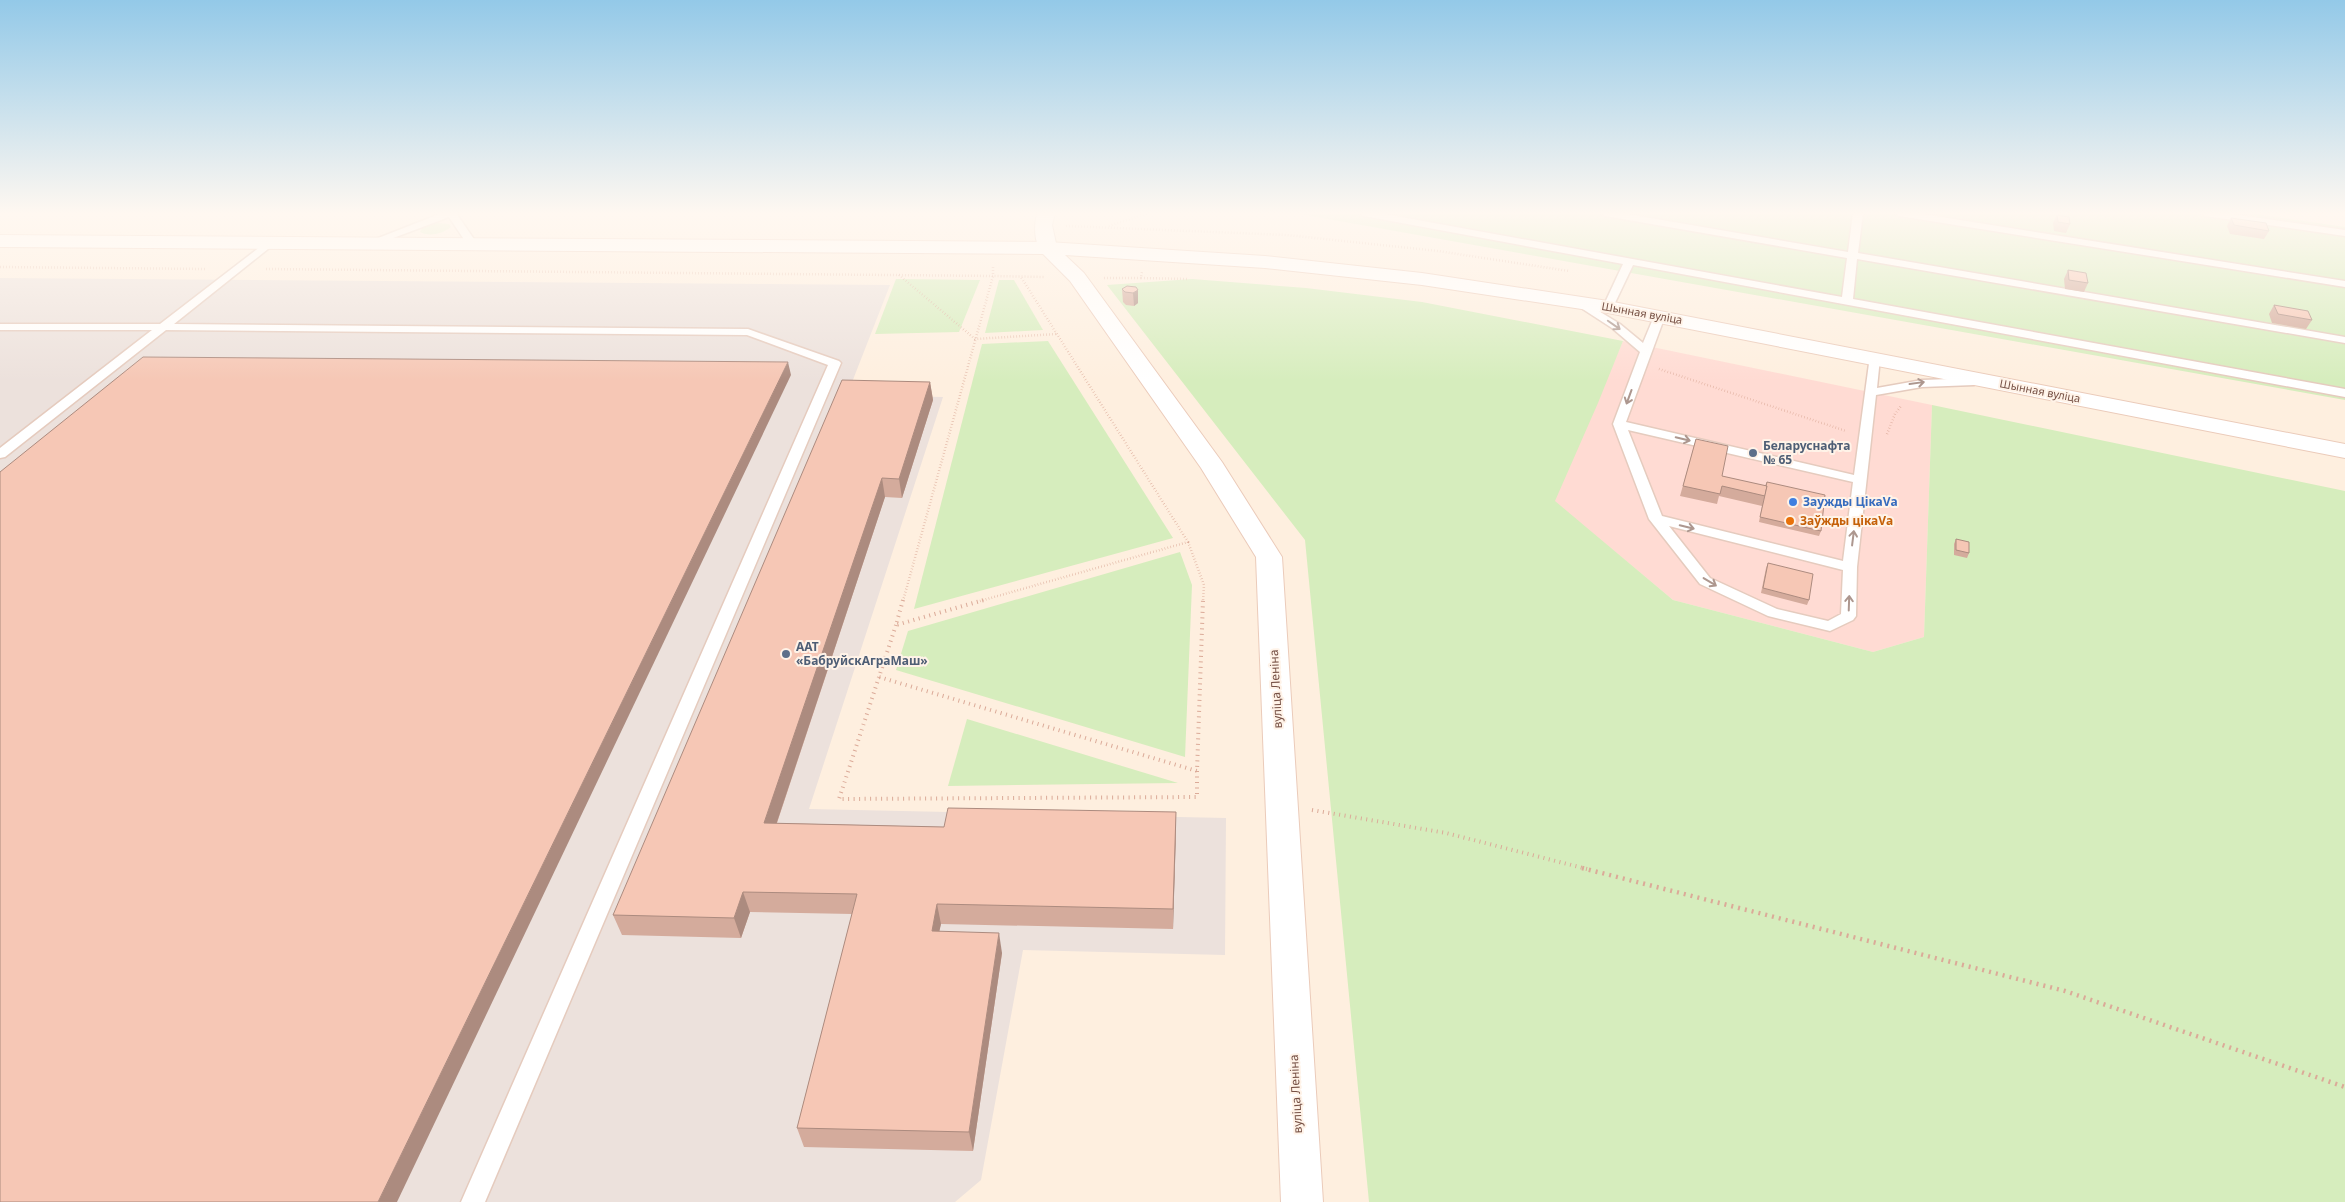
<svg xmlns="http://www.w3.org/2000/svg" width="2345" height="1202" font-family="'Noto Sans',sans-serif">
<rect width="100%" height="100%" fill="#feefdf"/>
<!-- commercial -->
<path fill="#ffdbd3" d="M1623,341l309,64 -8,232 -51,15 -200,-52 -119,-99z"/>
<!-- industrial -->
<path fill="#ece1dc" d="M0,278l890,7 -43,110 96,2 -134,412 417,9 -1,137 -202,-5 -42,230 -26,22h-955z"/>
<!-- green -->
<g fill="#d6edbd">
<path d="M1294,213h955l96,14v173z"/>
<path d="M437,223l12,1 2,3c-9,7 -22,10 -31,5l3,-6z"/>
<path d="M896,279l84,1 -21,52 -84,2z"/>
<path d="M1192,279l114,9 116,14 201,39 -25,62 -43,98 118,99 200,52 51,-15 8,-232 413,86v711h-976l-64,-662 -198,-255z"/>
<path d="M999,280h15l29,50 -58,3z"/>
<path d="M1048,341l125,197 -259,71 68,-265z"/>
<path d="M1180,552l12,33 -7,172 -289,-87 12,-39z"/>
<path d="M967,719l211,64 -230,3z"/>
</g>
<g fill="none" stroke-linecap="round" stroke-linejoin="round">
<!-- service casing -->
<g stroke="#e5cbbe" stroke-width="3">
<g id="service">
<path d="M442,213h14l22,32 -1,2h-8l-20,-30 -77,29 -4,1 -5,-3z"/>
<path d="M1359,213h20l463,84 5,-39 -242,-42 -5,-3h21l227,39 5,-39h10l-5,40 487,84v6l-488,-84 -4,40 492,90v8l-712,-132 -20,42 -5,3 -5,-3 20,-43 -259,-48z"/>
<path d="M1894,213h22l429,68v6l-446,-71z"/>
<path d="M2200,213h24l121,17v6l-140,-20z"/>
<path d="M269,240l5,3 -1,2 -99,79 574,5 91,32 2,2 -356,839h-24l367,-837 -81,-30 -581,-5 -161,127 -5,1v-10l152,-118h-152v-6h160z"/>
<path d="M1579,299l41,25 23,19 12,-29h8l2,2 -39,106 228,53 16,-119 4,-1 6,3 -3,30 45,-8 56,-2 2,3 -6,4 -52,2 -46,8 -19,172 -1,49 -3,4 -23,11 -62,-15 -68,-32 -51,-65 -36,-95 27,-72 -28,-24 -37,-24 -1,-2zM1628,430l225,52 -10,79 -181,-45zM1669,526l174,44 -2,44 -13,7 -51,-12 -67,-31z"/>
</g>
</g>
<!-- minor casing -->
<g stroke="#e5cbbe" stroke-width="2">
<path id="minor" d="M1037,213h18l-3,12 5,23 -2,4h-14c-7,-11 -7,-27 -4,-39z"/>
</g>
<!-- secondary casing -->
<g stroke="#ebcbba" stroke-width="2">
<path id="secondary" d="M0,235l1048,7 217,14 157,17 186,28 737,143v14l-737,-145 -186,-28 -157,-17 -200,-13 19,18 138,189 60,95 41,645h-42l-25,-645 -55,-89 -131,-187 -27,-27 -1043,-7z"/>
</g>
<!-- path-far2 -->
<g stroke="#dbaa98" stroke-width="2.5" stroke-dasharray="0.5 2.5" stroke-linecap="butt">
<path d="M1066,226l221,9 151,16 131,20"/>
<path d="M1109,226l40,-13"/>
<path d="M0,267l207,2"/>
<path d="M266,269l727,7v-9"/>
<path d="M899,275l76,64 82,-5"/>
<path d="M1104,278h37l1,-6"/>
<path d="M1141,278l46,1"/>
<path d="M1659,369l187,62"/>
<path d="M1887,434l8,-20 6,-8"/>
<path d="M1188,542l16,43 -1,16"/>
<path d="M903,601l90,-325 52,1"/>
<path d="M980,601l208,-59 -167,-265"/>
</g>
<!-- path-far1 -->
<g stroke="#dbaa98" stroke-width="4" stroke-dasharray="1 4.5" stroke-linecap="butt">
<path d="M903,600l-7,25 88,-25"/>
<path d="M896,625l-17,52 318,94 6,-171"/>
<path d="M879,677l-40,122 358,-2v-26"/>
<path d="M1312,810l134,23 141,36"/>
</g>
<!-- path -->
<path stroke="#dbaa98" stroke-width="4.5" stroke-dasharray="2 5" stroke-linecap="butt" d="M1582,868l483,123 280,96"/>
<!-- service -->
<use href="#service" fill="#fff" fill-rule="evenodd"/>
<!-- minor -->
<use href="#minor" fill="#fff" fill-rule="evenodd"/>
<!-- secondary -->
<use href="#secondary" fill="#fff" fill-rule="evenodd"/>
</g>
<!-- wall -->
<g fill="#d4ab9c">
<path d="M2057,215l13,9 -4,9 -12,-2 -1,-8z"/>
<path d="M2231,218l38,13 -5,8 -34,-5 -3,-8z"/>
<path d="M2068,270l20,13 -4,9 -19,-3 -1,-10z"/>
<path d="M1136,287l2,16 -4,3 -8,-1 -3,-3 -1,-13z"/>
<path d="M2274,305l38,15 -6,9 -34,-6 -3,-9z"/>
<path d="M930,382l3,18 -31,98 -17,-1 -108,326 167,4 232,-15 -3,117 -232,-5 -2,7 63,22 -29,198 -169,-4 -7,-19 55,-214 -102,-2 -9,26 -119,-3 -9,-20z"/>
<path d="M1696,439l26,37 43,10 2,-4 54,49 -2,5 -60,-14 3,-16 -43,-10 -2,8 -37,-8z"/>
<path d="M1956,539l13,14 -2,5 -13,-3v-11z"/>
<path d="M1768,563l41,37 -2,5 -46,-12 5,-25z"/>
</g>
<!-- shaded-wall -->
<g fill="#ac8b7f">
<path d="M1138,290v13l-4,3 -1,-13z"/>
<path d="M788,362l3,13 -394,827h-19z"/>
<path d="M930,382l3,18 -31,98 -3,-19z"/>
<path d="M882,478l3,19 -115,346 -6,-20z"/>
<path d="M1176,812v20l-3,97v-20z"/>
<path d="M743,892l7,20 -9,26 -7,-20z"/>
<path d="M937,904l4,20 -6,27 -3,-20z"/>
<path d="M999,933l3,20 -29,198 -4,-19z"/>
</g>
<!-- building -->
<g fill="#f6c7b5" stroke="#ac8b7f">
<path d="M2057,215l12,2 1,7 -12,-2z"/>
<path d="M2231,218l35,5 3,8 -35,-6z"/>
<path d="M2068,270l18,3 2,10 -19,-3z"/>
<path d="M1127,286l9,1 2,3 -5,3 -8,-1 -3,-3z"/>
<path d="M2274,305l34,6 4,9 -34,-6z"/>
<path d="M143,357l645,5 -410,840h-378v-730z"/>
<path d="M842,380l88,2 -31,97 -17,-1 -118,345 180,4 4,-19 228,4 -3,97 -236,-5 -5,27 67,2 -30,199 -172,-4 60,-234 -114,-2 -9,26 -121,-3z"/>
<path d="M1696,439l32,7 -6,30 45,10 -2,10 -43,-10 -2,8 -37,-8z"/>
<path d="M1767,482l58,13 -4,36 -61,-14 7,-31h-1z"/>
<path d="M1956,539l13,3v11l-13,-3z"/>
<path d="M1768,563l45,11 -4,26 -46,-12z"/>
</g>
<!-- one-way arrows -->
<defs><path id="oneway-shaft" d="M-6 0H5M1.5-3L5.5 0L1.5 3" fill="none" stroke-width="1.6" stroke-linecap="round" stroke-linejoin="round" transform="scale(1.25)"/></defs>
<g stroke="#ad978f">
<use href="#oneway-shaft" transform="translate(1614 325) rotate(35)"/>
<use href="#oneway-shaft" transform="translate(1917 383) rotate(-8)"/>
<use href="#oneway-shaft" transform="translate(1629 397) rotate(110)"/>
<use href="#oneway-shaft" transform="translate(1683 439) rotate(13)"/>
<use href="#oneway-shaft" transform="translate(1687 527) rotate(14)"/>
<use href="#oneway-shaft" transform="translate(1853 538) rotate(-83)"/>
<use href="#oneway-shaft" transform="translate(1710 582) rotate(31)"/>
<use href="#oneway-shaft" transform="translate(1849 603) rotate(-88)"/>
</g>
<!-- sky -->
<linearGradient id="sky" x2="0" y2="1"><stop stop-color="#93c9e8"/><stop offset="0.56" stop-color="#fff8f1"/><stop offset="1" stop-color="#fff8f1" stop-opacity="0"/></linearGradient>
<rect width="2345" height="381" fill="url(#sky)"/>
<!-- markers -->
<g fill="#5c6f8a" stroke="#fff3e8" stroke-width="2">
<circle cx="1753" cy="453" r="5"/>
<circle cx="786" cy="654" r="5"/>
</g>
<circle fill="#3f7fe0" stroke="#fff3e8" stroke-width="2" cx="1793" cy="502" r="5"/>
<circle fill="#e8710a" stroke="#fff3e8" stroke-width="2" cx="1790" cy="521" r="5"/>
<g text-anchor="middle" stroke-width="4" stroke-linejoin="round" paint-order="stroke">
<!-- far-street labels -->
<g font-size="11" fill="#775145" stroke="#fff3e8">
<text transform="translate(1642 313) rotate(10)" y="4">Шынная вуліца</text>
<text transform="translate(2040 391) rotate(11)" y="4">Шынная вуліца</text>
</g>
<!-- service labels -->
<g font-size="12" font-weight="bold" fill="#4e5e75" stroke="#fff3e8" text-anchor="start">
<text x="1763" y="450">Беларуснафта<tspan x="1763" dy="14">№ 65</tspan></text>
<text x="796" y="651">ААТ<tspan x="796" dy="14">«БабруйскАграМаш»</tspan></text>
</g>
<!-- shop labels -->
<g font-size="12" font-weight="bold" fill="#366cbe" stroke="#fff3e8" text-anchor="start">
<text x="1803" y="506">Заужды ЦікаVа</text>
</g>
<!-- food labels -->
<g font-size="12" font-weight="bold" fill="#c56008" stroke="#fff3e8" text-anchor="start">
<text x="1800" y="525">Заўжды цікаVа</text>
</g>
<!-- street labels -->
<g font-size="12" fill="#775145" stroke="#fff3e8">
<text transform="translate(1276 689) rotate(-93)" y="4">вуліца Леніна</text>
<text transform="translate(1296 1094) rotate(-93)" y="4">вуліца Леніна</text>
</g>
</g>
</svg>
